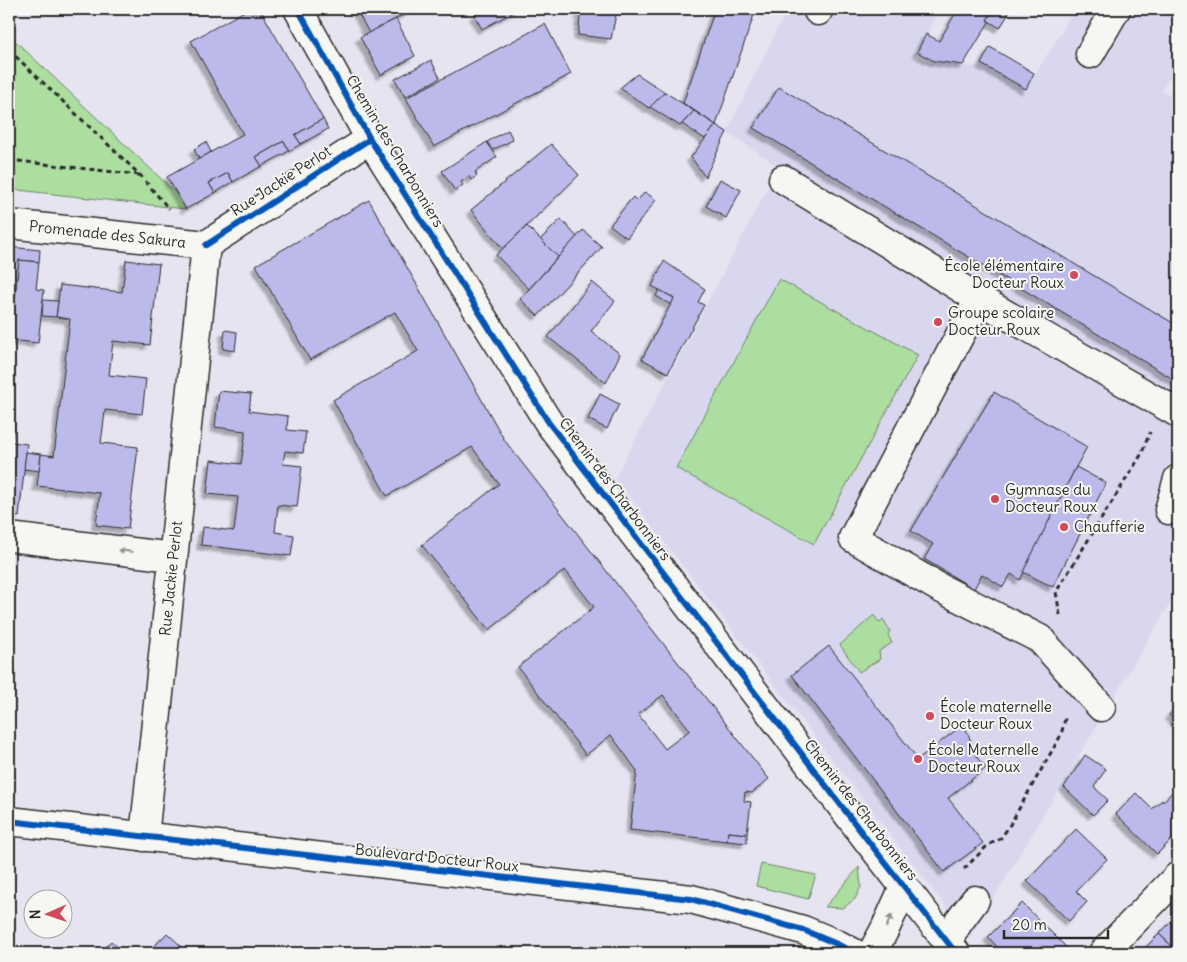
<svg xmlns="http://www.w3.org/2000/svg" width="1187" height="962" font-family="Delius,sans-serif">
<defs>
<filter id="shadow"><feDropShadow dx="-4.5" dy="4.5" stdDeviation="1" flood-color="#0004"/></filter>
</defs>
<rect width="100%" height="100%" fill="#e5e4f0"/>
<filter id="ink" filterUnits="userSpaceOnUse"><feTurbulence type="fractalNoise" baseFrequency=".02" numOctaves="2"/><feDisplacementMap in="SourceGraphic" scale="10" xChannelSelector="R" yChannelSelector="G"/><feConvolveMatrix kernelMatrix="1 2 1 2 8 2 1 2 1" color-interpolation-filters="sRGB"/></filter>
<g filter="url(#ink)">
<!-- built -->
<path fill="#d9d7ee" d="M787,9h154l-27,49 65,9 2,-3 44,25 35,-54 14,-26h104v56l-17,26 17,7v492l-208,348 -355,-460 164,-311 -52,-35z"/>
<!-- green -->
<g fill="#acdea0" stroke="#6c8466">
<path d="M9,35l166,157 11,17 -177,-20z"/>
<path d="M779,279l139,76 -104,189 -138,-76z"/>
<path d="M874,615l5,8 4,-4 7,12 -2,4 4,8 -13,8 1,8 -21,13 -19,-27z"/>
<path d="M761,864l55,11 -8,24 -52,-13z"/>
<path d="M859,867l2,20 -6,12 -12,9 -18,-1z"/>
</g>
<!-- building -->
<g fill="#bcb9eb" stroke="#2b2b2b" fill-rule="evenodd" filter="url(#shadow)">
<path d="M248,9h12l63,110 -28,16 6,9 -12,7 -5,-10 -28,16 6,9 -29,16 -5,-9 -19,10 6,10 -29,16 -19,-32 76,-43 -52,-93z"/>
<path d="M356,9h58l-45,24z"/>
<path d="M484,9h35l-37,20 -8,-14z"/>
<path d="M581,9h36l-6,30 -33,-4z"/>
<path d="M715,9h41l-40,116 -33,-22z"/>
<path d="M958,9h31l4,2 -6,9 2,2 -26,43 -29,-4 -17,-9 9,-18 13,7z"/>
<path d="M996,9h10l4,2 -10,17 -13,-8 6,-9z"/>
<path d="M396,19l19,37 -34,19 -21,-38z"/>
<path d="M545,24l26,50 -137,73 -28,-49z"/>
<path d="M990,47l44,26 -8,16 -45,-25z"/>
<path d="M431,60l9,18 -35,19 -10,-18z"/>
<path d="M637,74l28,18 -16,16 -29,-20z"/>
<path d="M779,87l399,239v56l-425,-254z"/>
<path d="M665,92l29,19 -14,15 -30,-19z"/>
<path d="M694,111l22,14 -11,14 -23,-15z"/>
<path d="M323,119l5,10 -27,15 -6,-9z"/>
<path d="M716,125l11,7 -22,45 -14,-20z"/>
<path d="M508,130l5,10 -21,10 -5,-8z"/>
<path d="M284,141l5,10 -27,15 -6,-9z"/>
<path d="M206,142l5,10 -12,7 -5,-10z"/>
<path d="M487,142l10,15 -22,15 2,4 -6,4 -2,-4 -8,6 2,3 -8,6 -13,-20z"/>
<path d="M551,144l28,31 -76,74 -32,-39z"/>
<path d="M228,173l5,9 -18,11 -6,-10z"/>
<path d="M720,179l21,11 -15,28 -20,-12z"/>
<path d="M645,192l11,8 -29,38 -17,-13 23,-28 4,4z"/>
<path d="M369,200l136,241 264,338 -17,14 -7,-1 -1,9 7,1 -4,32 -19,-2 -1,9 -97,-11 7,-59 -26,-36 -25,20 -68,-88 76,-60 -29,-37 -76,60 -67,-85 77,-61 -27,-37 -85,49 -54,-96 85,-49 -23,-39 -85,48 -54,-95zM663,695l27,35 -25,19 -27,-35z"/>
<path d="M561,219l16,18 -19,20 -18,-17z"/>
<path d="M527,226l31,31 -29,32 -33,-34z"/>
<path d="M583,230l19,17 -64,69 -18,-17z"/>
<path d="M9,247l31,3 -1,12 -20,-2 -4,38 -6,-1z"/>
<path d="M19,260l20,2 -3,27 8,1 -6,53 -29,-3v-43l6,1z"/>
<path d="M126,260l33,4 -9,81 -37,-4 -3,26 -1,8 37,4 -4,35 -37,-4 -1,10 -3,23 37,4 -10,82 -32,-4 4,-32 -63,-7 4,-32 13,2 16,-137 -14,-2 4,-32 62,7z"/>
<path d="M664,261l41,28 -7,13 6,3 -36,68 -26,-14 32,-61 -22,-12z"/>
<path d="M592,282l23,19 -24,30 29,23 -14,29 -58,-46z"/>
<path d="M659,290l15,8 -3,7 -15,-9z"/>
<path d="M43,300l15,1 -2,16 -14,-1z"/>
<path d="M225,330l12,2 -2,19 -12,-2z"/>
<path d="M219,391l32,3 -2,17 39,5 -1,14 19,2 -3,21 -18,-2 -2,13 19,2 -5,41 -19,-2 -3,27 19,3 -3,21 -90,-11 2,-18 31,4 1,-7 3,-27 -31,-3 4,-34 30,4 4,-27v-6l-30,-4z"/>
<path d="M994,392l93,55 -11,20 -56,113 -9,-6 -8,13 -21,-13 -8,15 -50,-30 9,-15 -22,-13z"/>
<path d="M600,394l19,10 -12,25 -19,-10z"/>
<path d="M9,423h5l-2,19 15,2 -8,73 -10,-1z"/>
<path d="M26,452l15,2 -2,17 -15,-2z"/>
<path d="M1076,467l30,16 -53,104 -30,-15z"/>
<path d="M829,646l89,113 46,-35 14,35 8,9 -38,30 35,45 -39,29 -152,-197z"/>
<path d="M1178,705v19l-9,-9z"/>
<path d="M1085,755l21,14 -12,18 14,13 -15,15 -29,-28z"/>
<path d="M1172,792l6,6v35l-21,21 -41,-40 20,-21 16,16 10,-9 1,2z"/>
<path d="M1076,829l31,30 -31,32 11,11 -18,19 -42,-40z"/>
<path d="M728,832l19,2v9l-20,-2z"/>
<path d="M1022,903l48,48 -3,2h-43l-3,-3 -3,3h-15l-15,-16z"/>
<path d="M1176,917l2,2v33l-19,-18z"/>
<path d="M167,933l15,14 -5,5 1,1h-30z"/>
<path d="M1159,934l19,18v1h-38z"/>
<path d="M111,941l13,12h-24z"/>
<path d="M238,946l18,3v4h-19z"/>
</g>
<g fill="none" stroke-linecap="round" stroke-linejoin="round">
<!-- minor casing -->
<g stroke="#2b2b2b" stroke-width="31">
<g id="minor">
<path d="M298,9l72,130 179,284 320,419 87,111"/>
<path d="M818,11v-2"/>
<path d="M1090,54l26,-45"/>
<path d="M783,179l196,120 199,114"/>
<path id="s1" d="M9,224l197,21"/>
<path d="M206,245l164,-106"/>
<path d="M979,299l-126,239 87,50 100,51 61,68"/>
<path d="M1169,510l9,-31"/>
<path d="M9,537l164,20"/>
<path d="M9,821l682,78 112,31 34,14 17,9"/>
<path id="s2" d="M144,837l62,-592"/>
<path d="M947,942l11,-19 17,-23"/>
<path d="M872,953l13,-24 19,-42"/>
<path d="M1103,953l75,-77"/>
</g>
</g>
<!-- path -->
<g stroke="#2b2b2b" stroke-width="3" stroke-dasharray="5 4" stroke-linecap="butt">
<path d="M9,50l131,125 29,34"/>
<path d="M9,160l131,15"/>
<path d="M1060,615l-4,-23 85,-137 9,-23"/>
<path d="M964,869l24,-24 12,-6 8,-11 53,-93 5,-20"/>
</g>
<!-- minor -->
<use href="#minor" stroke="#f6f6f2" stroke-width="28"/>
<!-- cycleway casing -->
<g stroke="#f6f6f2" stroke-width="9">
<g id="cycleway">
<path d="M298,9l72,130 179,284 320,419 87,111"/>
<path d="M206,245l164,-106"/>
<path d="M9,821l682,78 112,31 34,14 17,9"/>
</g>
</g>
<!-- cycleway -->
<use href="#cycleway" stroke="#0057b8" stroke-width="6"/>
</g>
<!-- one-way arrows -->
<defs><path id="oneway-solid" d="M-6-.8H1V-3.2L6.5 0L1 3.2V.8H-6Z" transform="scale(1.25)"/></defs>
<g fill="#90908e">
<use href="#oneway-solid" transform="translate(125 551) rotate(-173)"/>
<use href="#oneway-solid" transform="translate(889 921) rotate(-66)"/>
</g>
</g>
<!-- markers -->
<g fill="#d1495b" stroke="#f6f6f2" stroke-width="2">
<circle cx="1074" cy="275" r="5"/>
<circle cx="938" cy="322" r="5"/>
<circle cx="995" cy="499" r="5"/>
<circle cx="1064" cy="527" r="5"/>
<circle cx="930" cy="716" r="5"/>
<circle cx="918" cy="759" r="5"/>
</g>
<g text-anchor="middle" stroke-width="4" stroke-linejoin="round" paint-order="stroke">
<!-- street labels -->
<g font-size="15" fill="#2b2b2b" stroke="#f6f6f2">
<text transform="translate(395 151) rotate(59)" y="5">Chemin des Charbonniers</text>
<text transform="translate(281 181) rotate(-33)" y="5">Rue Jackie Perlot</text>
<text dy="5" stroke="none"><textPath href="#s1" startOffset="99">Promenade des Sakura</textPath></text>
<text transform="translate(615 489) rotate(53)" y="5">Chemin des Charbonniers</text>
<text dy="5" stroke="none"><textPath href="#s2" startOffset="260">Rue Jackie Perlot</textPath></text>
<text transform="translate(861 810) rotate(52)" y="5">Chemin des Charbonniers</text>
<text transform="translate(437 858) rotate(6)" y="5">Boulevard Docteur Roux</text>
</g>
<!-- poi labels -->
<g font-size="15" fill="#2b2b2b" stroke="#f6f6f2" text-anchor="start">
<text x="1064" y="271" text-anchor="end">École élémentaire<tspan x="1064" dy="17">Docteur Roux</tspan></text>
<text x="948" y="318">Groupe scolaire<tspan x="948" dy="17">Docteur Roux</tspan></text>
<text x="1005" y="495">Gymnase du<tspan x="1005" dy="17">Docteur Roux</tspan></text>
<text x="1074" y="532">Chaufferie</text>
<text x="940" y="712">École maternelle<tspan x="940" dy="17">Docteur Roux</tspan></text>
<text x="928" y="755">École Maternelle<tspan x="928" dy="17">Docteur Roux</tspan></text>
</g>
</g>
<!-- margin -->
<rect width="1187" height="962" fill="none" stroke="#f6f6f2" stroke-width="30"/>
<rect x="15" y="15" width="1157" height="932" fill="none" stroke="#2b2b2b" stroke-width="2" filter="url(#ink)"/>
<!-- north arrow -->
<g transform="translate(48 914) rotate(268)"><circle r="24" fill="#f6f6f2" stroke="#a5a5a2"/>
<path d="M0-4L9 19L0 12L-9 19Z" fill="#d1495b"/>
<text y="-8" font-size="14" font-weight="bold" text-anchor="middle" fill="#2b2b2b">N</text>
</g>
<!-- scale -->
<path d="M1004 930v8h104v-8" fill="none" stroke="#2b2b2b" stroke-width="2.5"/>
<text x="1012" y="930" font-size="15" fill="#2b2b2b" stroke="#f6f6f2" stroke-width="4" paint-order="stroke">20 m</text>
</svg>
